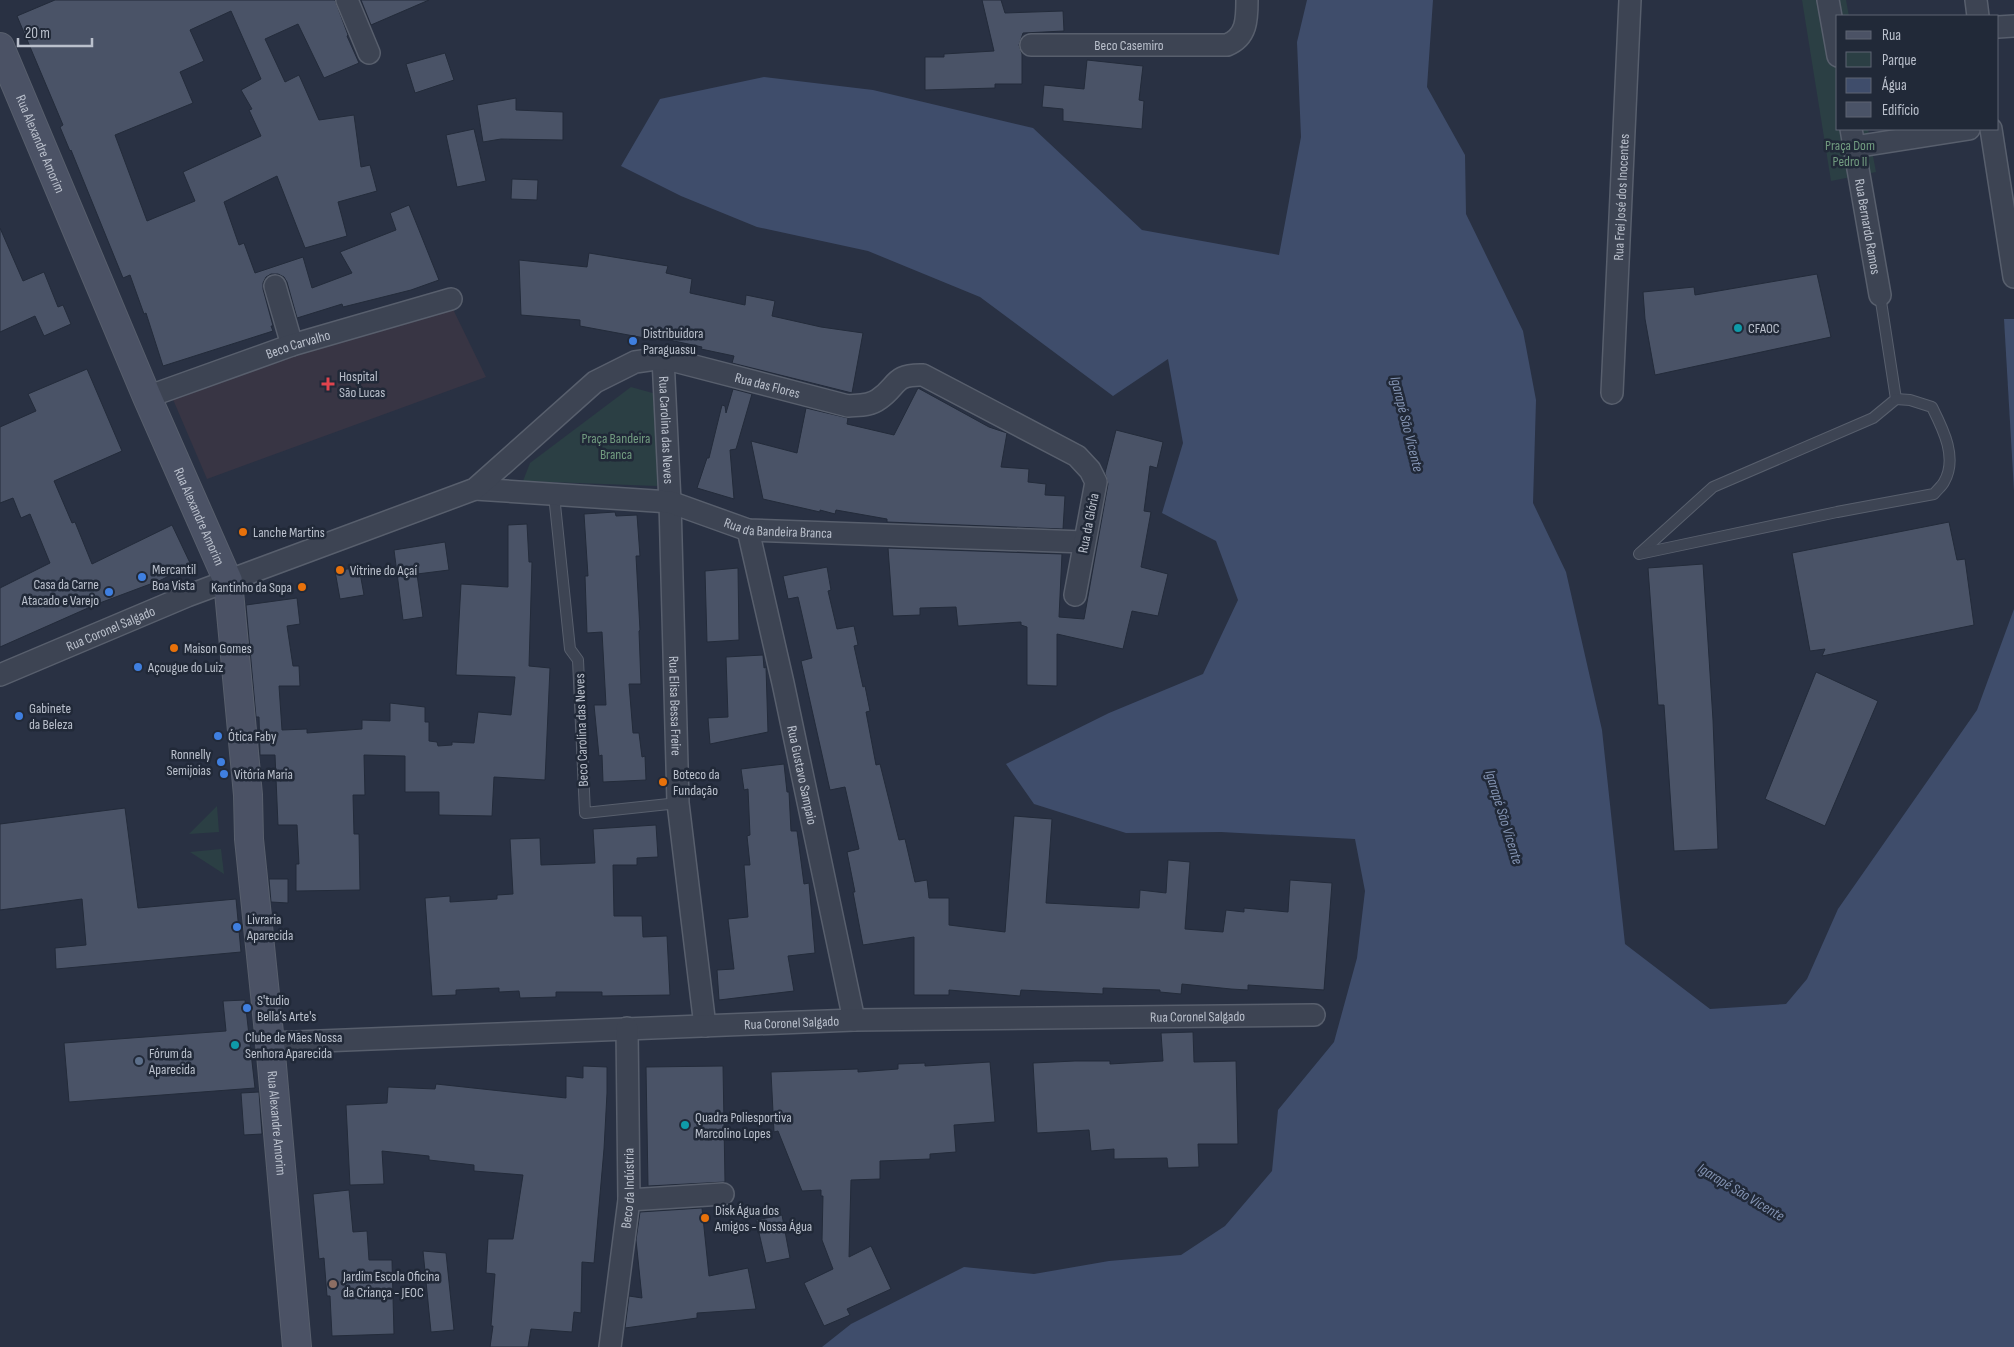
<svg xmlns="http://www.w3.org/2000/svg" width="2014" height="1347" font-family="'Sofia Sans Condensed',sans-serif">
<rect width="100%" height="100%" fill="#293143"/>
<!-- medical -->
<path fill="#383544" d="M449,301l37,76 -279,102 -38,-89z"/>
<!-- green -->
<g fill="#2b3f44">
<path d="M1802,0h44l3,16h-11v113h30l8,43 -45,9z"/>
<path d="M631,387l25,7 1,92 -134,-5 7,-18z"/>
<path d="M217,806l2,26 -30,2z"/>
<path d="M221,849l3,25 -34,-22z"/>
</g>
<!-- water -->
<g fill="#3f4d6b">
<path d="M1307,0h126l-6,87 38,68 1,59 57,117 13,69 -3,103 33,69 36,158 23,214 85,65 76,-5 21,-25 31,-70 139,-199 37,-101v738h-1192l29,-23 113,-57 70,7 75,-13 72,-6 44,-29 47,-55 6,-61 56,-68 23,-84 8,-67 -10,-52 -134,-7 -95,1 -92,-29 -28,-40 103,-51 94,-39 35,-74 -22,-59 -54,-28 21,-70 -15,-84 -55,37 -133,-99 -112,-46 -111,-24 -76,-31 -60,-30 39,-67 104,-22 109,13 160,38 109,102 137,25 22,-118 -4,-95z"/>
<path d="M2004,319h10v172z"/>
</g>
<!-- building -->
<g fill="#4a5367" stroke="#232b3a" fill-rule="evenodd">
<path d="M55,0h280l13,35 -1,1 12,27 -35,15 -26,-54 -33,15 20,43 14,-7 20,45 35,-5 7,52 9,-2 7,26 -39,11 9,34 -42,12 -28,-72 -53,26 15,43 5,-2 11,30 48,-16 9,31 40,-15 -12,-21 56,-22 -6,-17 19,-8 30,75 -28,10 -68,17 -1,-3 -45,14 -10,-36 -3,-5 -6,-3h-7l-5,3 -3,6v6l10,37h-2l2,5 -110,35 -17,-53 -2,1 -14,-39 -7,3 -52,-128 -1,1 -10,-24 3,-2 -46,-109zM231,11l30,68 -20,11 11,19 -3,1 12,26 -78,36 12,29 -48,20 -32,-86 78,-32 -13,-31 24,-11 -14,-31z"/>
<path d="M361,0h68l-58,25z"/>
<path d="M982,0h19l4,13 58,-2 1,20 -41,2 -4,12 3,9v30h-27v4l-70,2v-33h19v-3l50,-3z"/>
<path d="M445,53l9,27 -39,13 -9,-29z"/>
<path d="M1087,60l56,6 -4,34 5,1 -2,28 -79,-8v-12l-21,-2 2,-22 40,4z"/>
<path d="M516,98v12l47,2v28l-62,-1 -18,3 -6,-37z"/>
<path d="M474,129l12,52 -29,6 -11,-52z"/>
<path d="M512,179l26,1 -1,20 -26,-1z"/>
<path d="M0,228l23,53 21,-9 14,35 5,-2 8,19 -27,12 -9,-20 -35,16z"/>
<path d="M589,253l79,13 -2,7 26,6 -2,14 55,12 1,-10 29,6 -3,15 49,11 42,6 -11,60 -120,-30 2,-7 -33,-7 1,-2 -51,-11 -1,3 -70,-13v-6l-59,-5 -2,-55 68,7z"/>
<path d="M1817,274l14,63 -176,38 -10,-56 -2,-27 51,-5 1,8z"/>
<path d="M87,369l35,82 -68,30 18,42 3,-1 17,42 80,-39 19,40 -30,15 -64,24 -97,43v-59l50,-25 -20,-49 -9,4 -8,-20 -13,5v-76l36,-16 -8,-17z"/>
<path d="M918,388l71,39 18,6 -6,34 28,2 -1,13 18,2 -1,11 20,1 -2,33 -176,-7v-3l-51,-9 -1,4 -15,-4v2l-57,-13 -12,-58 46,12 9,-45 42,10 -1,6 47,11z"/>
<path d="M733,389l19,5 -16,55 -6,1 4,49 -37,-11 10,-30h2l13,-53 3,1 1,7z"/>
<path d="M1116,430l47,12 -6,26 -7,-2 -6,45 7,1 -10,55 27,7 -10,42 -26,-5 -9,38 -66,-15v52l-30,-1v-58l-6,-2v-3l-63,4 -2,-19 -36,1v7l-27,1 -5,-68 174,6 -3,63 25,2 24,-135 -3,-11z"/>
<path d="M615,512l1,4 21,-1 3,41h-4l4,74 -1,1 2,53h-12l4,49h6l3,24 3,-1 1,24 -43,2 -1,-27 -3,1 -5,-51h12l-3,-55 -1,-18 -15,1 -2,-57h3l-4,-62z"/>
<path d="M1949,522l8,38 8,-1 9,66 -152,31 3,-7 -15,2 -18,-98z"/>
<path d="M527,524l2,38h3l-3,104 21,2 -5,112 -51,-3 -2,39 -53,-1v-23h-34v-36l-41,-1 1,40h-12l1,39h5l1,56 -64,1v-27h3l-2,-39h-19l-3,-70h-15l-1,-38h-3l-10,-112 51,-7 3,26 -13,2 6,40h6l1,20h-21l3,44 25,-1v4l55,-4v-9l28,1v-18l35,4v15h4v19l8,1 1,4 14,-1v-3l22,1 4,-31 33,3 4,-38 -59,-2 5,-91 47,3v-62z"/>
<path d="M445,542l4,28 -32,4 6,43 -20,3 -9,-70z"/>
<path d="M1703,564l10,156 5,129 -44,2 -10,-146h-6l-10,-137z"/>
<path d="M359,567l5,28 -24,4 -5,-28z"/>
<path d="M827,567l4,23 -3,1 9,38 17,-3 4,19 -4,1 9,41 2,-1 5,25 -4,1 10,53 4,-1 19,76 6,-1 10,43 12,-2 2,18h20v27l56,7 9,-116 38,3 -6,84 93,5 1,-18 26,3 2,-33 22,2 -5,67 38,3 3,-22 18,2v-4l44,4 2,-32 42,3 -8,107 -76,-5v5l-17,-1 -49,-5 -1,10 -21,-2v-2l-57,-2v6l-82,-4 -1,6 -71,-6v5h-35v-58l-51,8 -10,-53h2l-8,-40 12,-3 -14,-62 -15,3 -29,-129 11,-3 -14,-61 -10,2 -5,-23z"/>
<path d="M738,568l1,72 -32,2 -2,-71z"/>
<path d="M763,655l1,13 2,-1 2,65 -58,12 -2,-26 20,-1 -2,-60z"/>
<path d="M1816,672l62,29 -53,125 -60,-27z"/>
<path d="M784,764l3,28h2l2,39h6l7,53 5,-1 6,70 -27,3 6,35 -75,9 -2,-30 17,-1 -6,-50 20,-2 -4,-52h6l-3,-29 3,-1 -2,-46 -4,1 -3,-21z"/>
<path d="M125,808l13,100 98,-9 5,53 -185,17 -1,-21 31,-3 -4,-46 -82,11v-86z"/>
<path d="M656,825l2,32 -21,1v7h-24l1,51h28l1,21 24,-1 3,59 -68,1v-4h-46v5l-36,1 -1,-7 -20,1v-4l-43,2v5l-24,1 -7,-98 25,-2v6l47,-3v-4l16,-1 -3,-55 30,-1 1,27 54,-2 -2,-34z"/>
<path d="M269,879h19v24l-17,-1z"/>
<path d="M245,1000l10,88 -186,14 -5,-59 162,-12 -3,-30z"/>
<path d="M1193,1032l1,30 42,-1 2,83h-40l1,23 -31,1 -1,-10 -53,1v-10l-23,2 -2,-21 -52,3 -4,-70 42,-2h35v3l53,-3 -2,-28z"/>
<path d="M990,1062l5,60 -41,3 2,27 -26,2v5l-50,2v18l-29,1 -2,77 22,-11 20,43 -44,20 3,6 -26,11 -20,-43 29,-14 -11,-29 1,-44h-2v-6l-19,1 -24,-60 -4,1 -3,-60 87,-3v3l40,-3v-5l27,-1v3z"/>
<path d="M583,1066l24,1v26l-3,56 -10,114 -12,-1 -1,51 -7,-1 -2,20 -41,-3 -3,18h-38l3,-21h-2l4,-52 -9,-1 2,-34h25l10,-64 -49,-4v-6l-45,-5v-4l-47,-5 2,33 -34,1 -4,-80 41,-2 1,-16 47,2 1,-5 130,14v-22l17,2z"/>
<path d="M723,1066l2,116 -77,4 -2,-119z"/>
<path d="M259,1092l3,42 -18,1 -3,-42z"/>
<path d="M349,1190l4,42 14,-1 2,29h23l2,74 -62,2 -2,-40h-3l-3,-38 -5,1 -6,-65z"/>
<path d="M702,1208l7,68 39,-8 8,41 -59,4v5l-72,10 4,-32 13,2 -6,-58 4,-28z"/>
<path d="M782,1215l8,43 -24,5 -10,-43z"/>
<path d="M423,1251l23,2 8,77 -23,2z"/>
</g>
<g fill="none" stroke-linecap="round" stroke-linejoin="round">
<!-- lane casing -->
<g stroke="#585f6d" stroke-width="12">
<g id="lane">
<path d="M554,495l16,154 8,11 7,153 93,-10"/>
<path d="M1640,553l73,-66 160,-69 23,-19 -16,-104"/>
<path d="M1639,554l198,-42 97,-18c3,-4 8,-8 10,-12 14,-24 -1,-53 -12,-75l-22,-7 -14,-1"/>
</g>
</g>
<!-- street casing -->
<g stroke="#585f6d" stroke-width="24">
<g id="street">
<path d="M347,0l22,53"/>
<path d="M1828,0l10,56"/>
<path d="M1976,0l2,16"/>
<path d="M1998,27l16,-1"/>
<path id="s1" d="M1031,45h196c20,-8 20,-26 20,-45"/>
<path id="s2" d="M1851,129l29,166"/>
<path d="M1991,129l23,148"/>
<path d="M1854,147l115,-18"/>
<path d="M275,286l17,59"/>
<path id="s3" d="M663,358l7,144 8,301 27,223"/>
<path id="s4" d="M1612,393l18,-393"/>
<path id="s5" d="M147,397l145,-52 159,-46"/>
<path id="s6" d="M475,489l195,13 78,28 336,12"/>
<path id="s7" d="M748,530l35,153 71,337"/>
<path id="s8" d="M0,675l187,-79 288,-107 120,-107 40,-20 28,-4 185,48c11,-1 22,0 31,-7 19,-13 14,-25 44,-24l154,81 13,14 6,12 -21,113"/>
<path id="s9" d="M270,1043l584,-23 460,-5"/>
<path d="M629,1200l94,-6"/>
<path id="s10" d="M610,1347l19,-147 -2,-172"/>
</g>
</g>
<!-- secondary casing -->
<g stroke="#585f6d" stroke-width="30">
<g id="secondary">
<path id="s11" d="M0,47l147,350 81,184 20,214 1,44 21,204 27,304"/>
</g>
</g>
<!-- lane -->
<use href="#lane" stroke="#3d4453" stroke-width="10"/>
<!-- street -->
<use href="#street" stroke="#3d4453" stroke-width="21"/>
<!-- secondary -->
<use href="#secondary" stroke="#4b5265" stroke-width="28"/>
</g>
<!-- markers -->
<g fill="#0f9aa8" stroke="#212938" stroke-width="2">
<circle cx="1738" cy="328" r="5"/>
<circle cx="235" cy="1045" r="5"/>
<circle cx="685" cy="1125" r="5"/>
</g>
<g fill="#3f7fe0" stroke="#212938" stroke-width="2">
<circle cx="633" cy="341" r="5"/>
<circle cx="142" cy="577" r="5"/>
<circle cx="109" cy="592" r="5"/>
<circle cx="138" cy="667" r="5"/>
<circle cx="19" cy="716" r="5"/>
<circle cx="218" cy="736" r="5"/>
<circle cx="221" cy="762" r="5"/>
<circle cx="224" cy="774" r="5"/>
<circle cx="237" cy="927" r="5"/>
<circle cx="247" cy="1008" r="5"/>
</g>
<path fill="#e0444e" stroke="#212938" stroke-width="2" d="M325.5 376.5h5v5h5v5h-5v5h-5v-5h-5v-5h5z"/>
<g fill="#e8710a" stroke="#212938" stroke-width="2">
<circle cx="243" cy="532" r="5"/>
<circle cx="340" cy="570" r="5"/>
<circle cx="302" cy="587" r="5"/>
<circle cx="174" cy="648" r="5"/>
<circle cx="663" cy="782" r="5"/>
<circle cx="705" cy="1218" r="5"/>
</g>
<circle fill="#5c6f8a" stroke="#212938" stroke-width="2" cx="139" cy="1061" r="5"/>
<circle fill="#8d6e63" stroke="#212938" stroke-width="2" cx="333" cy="1284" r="5"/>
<g text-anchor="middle" stroke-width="5" stroke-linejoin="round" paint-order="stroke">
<!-- street labels -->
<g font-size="14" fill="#bac0cc" stroke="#212938">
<text dy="5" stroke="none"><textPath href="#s1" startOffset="98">Beco Casemiro</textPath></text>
<text dy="5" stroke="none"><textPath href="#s11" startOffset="105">Rua Alexandre Amorim</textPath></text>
<text dy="5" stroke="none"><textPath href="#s4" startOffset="196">Rua Frei José dos Inocentes</textPath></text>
<text dy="5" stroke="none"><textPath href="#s2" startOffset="99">Rua Bernardo Ramos</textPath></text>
<text dy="5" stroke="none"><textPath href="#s5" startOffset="160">Beco Carvalho</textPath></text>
<text dy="5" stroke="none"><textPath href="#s8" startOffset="852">Rua das Flores</textPath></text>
<text dy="5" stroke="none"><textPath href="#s3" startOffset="72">Rua Carolina das Neves</textPath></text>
<text dy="5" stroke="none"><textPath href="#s11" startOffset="510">Rua Alexandre Amorim</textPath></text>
<text transform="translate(1088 523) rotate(-79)" y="5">Rua da Glória</text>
<text dy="5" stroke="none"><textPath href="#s6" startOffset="308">Rua da Bandeira Branca</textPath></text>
<text dy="5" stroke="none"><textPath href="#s8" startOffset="120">Rua Coronel Salgado</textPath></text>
<text dy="5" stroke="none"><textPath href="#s3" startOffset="348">Rua Elisa Bessa Freire</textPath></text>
<text transform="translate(581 730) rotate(-92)" y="5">Beco Carolina das Neves</text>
<text dy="5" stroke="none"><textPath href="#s7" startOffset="251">Rua Gustavo Sampaio</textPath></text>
<text dy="5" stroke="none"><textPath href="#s9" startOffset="928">Rua Coronel Salgado</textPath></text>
<text dy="5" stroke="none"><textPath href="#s9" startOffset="522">Rua Coronel Salgado</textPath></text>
<text dy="5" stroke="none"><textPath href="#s11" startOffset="1125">Rua Alexandre Amorim</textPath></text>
<text dy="5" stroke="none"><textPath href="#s10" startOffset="160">Beco da Indústria</textPath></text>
</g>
<!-- park labels -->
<g font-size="14" fill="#729c80" stroke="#212938">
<text x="1850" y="150">Praça Dom<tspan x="1850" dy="16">Pedro II</tspan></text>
<text x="616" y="443">Praça Bandeira<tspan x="616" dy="16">Branca</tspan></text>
</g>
<!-- poi labels -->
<g font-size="14" fill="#bac0cc" stroke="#212938" text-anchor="start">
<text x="1748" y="333">CFAOC</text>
<text x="643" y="338">Distribuidora<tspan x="643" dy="16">Paraguassu</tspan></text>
<text x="339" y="381">Hospital<tspan x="339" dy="16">São Lucas</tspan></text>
<text x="253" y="537">Lanche Martins</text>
<text x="152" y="574">Mercantil<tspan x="152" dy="16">Boa Vista</tspan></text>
<text x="350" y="575">Vitrine do Açaí</text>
<text x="99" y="589" text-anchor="end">Casa da Carne<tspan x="99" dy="16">Atacado e Varejo</tspan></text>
<text x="292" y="592" text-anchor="end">Kantinho da Sopa</text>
<text x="184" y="653">Maison Gomes</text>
<text x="148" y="672">Açougue do Luiz</text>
<text x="29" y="713">Gabinete<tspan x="29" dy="16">da Beleza</tspan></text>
<text x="228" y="741">Ótica Faby</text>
<text x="211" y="759" text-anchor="end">Ronnelly<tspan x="211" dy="16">Semijoias</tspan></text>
<text x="234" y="779">Vitória Maria</text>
<text x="673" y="779">Boteco da<tspan x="673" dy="16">Fundação</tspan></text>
<text x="247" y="924">Livraria<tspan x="247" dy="16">Aparecida</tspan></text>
<text x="257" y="1005">S'tudio<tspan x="257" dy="16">Bella's Arte's</tspan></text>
<text x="245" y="1042">Clube de Mães Nossa<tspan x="245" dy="16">Senhora Aparecida</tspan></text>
<text x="149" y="1058">Fórum da<tspan x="149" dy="16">Aparecida</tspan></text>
<text x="695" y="1122">Quadra Poliesportiva<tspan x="695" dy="16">Marcolino Lopes</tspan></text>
<text x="715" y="1215">Disk Água dos<tspan x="715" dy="16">Amigos - Nossa Água</tspan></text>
<text x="343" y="1281">Jardim Escola Oficina<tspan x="343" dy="16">da Criança - JEOC</tspan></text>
</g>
<!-- water labels -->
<g font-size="15" font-style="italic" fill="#8393b2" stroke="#212938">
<text transform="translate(1407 424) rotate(76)" y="5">Igarapé São Vicente</text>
<text transform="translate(1504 817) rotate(73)" y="5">Igarapé São Vicente</text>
<text transform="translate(1741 1192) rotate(31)" y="5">Igarapé São Vicente</text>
</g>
</g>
<!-- legend -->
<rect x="1836" y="15" width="162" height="115" fill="#212938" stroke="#5e6573"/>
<rect x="1846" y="31" width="25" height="8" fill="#4b5265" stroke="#5e6573"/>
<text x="1882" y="40" font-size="15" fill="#bac0cc">Rua</text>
<rect x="1846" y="52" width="25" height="15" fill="#2b3f44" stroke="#5e6573"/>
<text x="1882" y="65" font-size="15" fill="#bac0cc">Parque</text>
<rect x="1846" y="78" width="25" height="15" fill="#3f4d6b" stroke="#5e6573"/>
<text x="1882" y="90" font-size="15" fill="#bac0cc">Água</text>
<rect x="1846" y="102" width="25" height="15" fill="#4a5367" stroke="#5e6573"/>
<text x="1882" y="115" font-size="15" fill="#bac0cc">Edifício</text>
<!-- scale -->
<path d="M18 38v8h74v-8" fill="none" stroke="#bac0cc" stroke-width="2.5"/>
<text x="25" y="38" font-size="15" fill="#bac0cc" stroke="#212938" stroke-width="4" paint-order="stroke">20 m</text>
</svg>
